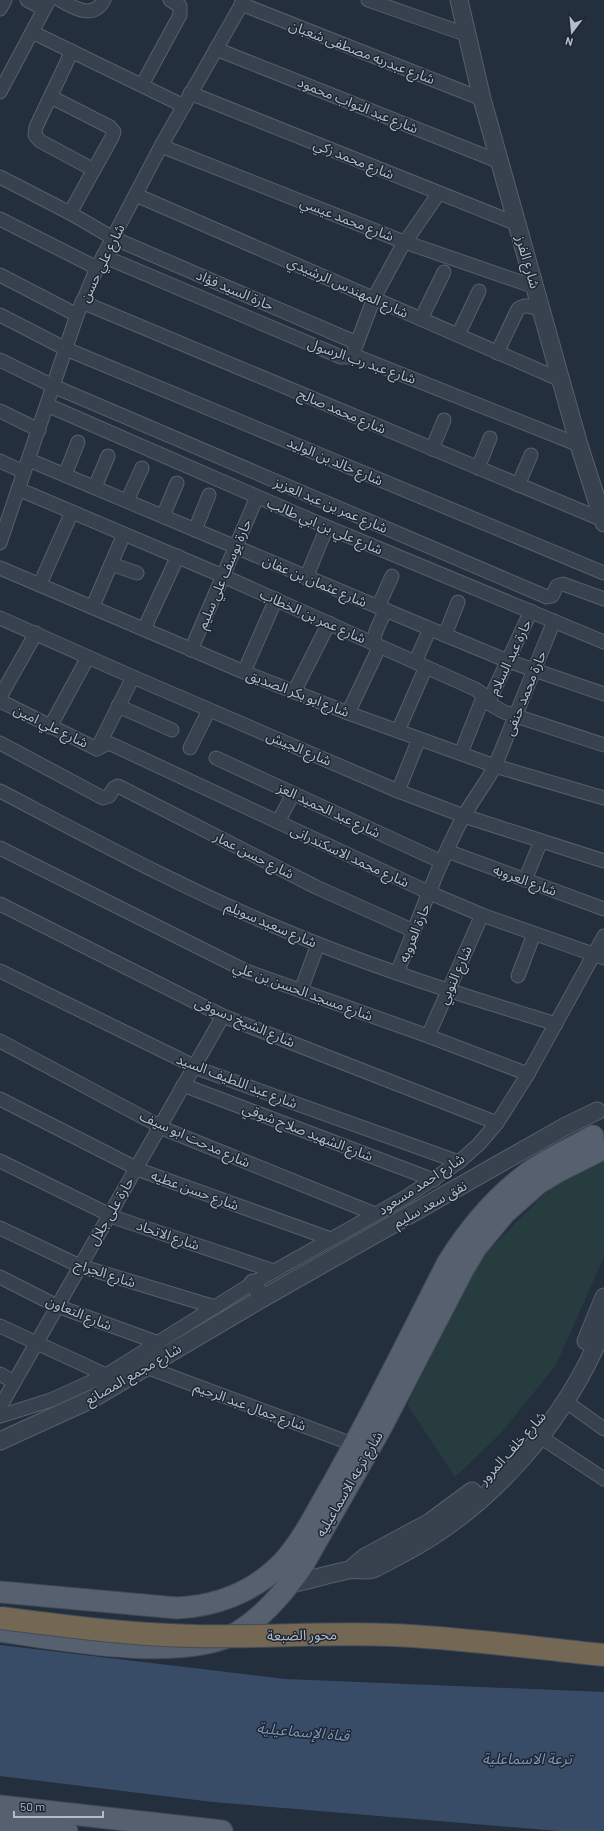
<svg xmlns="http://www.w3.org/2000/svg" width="604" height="1831" font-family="Barlow,'Noto Sans Arabic',sans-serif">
<rect width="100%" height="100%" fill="#242f3e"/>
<!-- green -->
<path fill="#263c3f" d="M604,1157v100l-48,108 -56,69 -45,43 -48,-73 75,-147 74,-75z"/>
<!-- water -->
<path fill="#394c67" d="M0,1645l285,34 319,13v139h-46l-345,-29 -213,-26z"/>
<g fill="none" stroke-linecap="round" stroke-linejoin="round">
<!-- minor casing -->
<g stroke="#565f6c" stroke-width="15">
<g id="minor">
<path d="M27,0l17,9"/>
<path d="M60,0c14,8 33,20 44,0"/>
<path d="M368,0l100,35"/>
<path d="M241,4l241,95"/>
<path d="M0,9l5,-9"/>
<path d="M32,32l152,74"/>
<path d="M216,49l284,113"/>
<path d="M72,51l-36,76 -1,8 5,6 54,29"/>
<path d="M142,85l38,-70v-9l-10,-6"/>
<path d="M0,92l49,-92"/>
<path d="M190,93l327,131"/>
<path d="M51,97l59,30 4,5 -2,5 -42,76"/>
<path d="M161,146l238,94 136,47"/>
<path d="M0,177l70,36 43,25 244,105"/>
<path d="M136,195l425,185"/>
<path d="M0,219l97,49"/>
<path d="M103,256l238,101h17l221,88"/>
<path d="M0,275l77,40"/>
<path d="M82,302l521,218"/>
<path d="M0,315l66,34 538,224"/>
<path d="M421,319l23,-47"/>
<path d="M458,335l21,-44"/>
<path d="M354,351l20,-53 27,-50 38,-55"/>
<path d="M497,353l21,-44c8,-6 14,-2 23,1"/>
<path d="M0,360l53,26 494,211 5,-1 5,-10 6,-2 41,15"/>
<path d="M47,405l280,122 277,115"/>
<path d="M0,411l39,19"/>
<path d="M432,449l12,-29"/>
<path d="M29,460l416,175 63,26 96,33"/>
<path d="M0,461l24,11"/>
<path d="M478,468l12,-30"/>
<path d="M65,475l13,-33"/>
<path d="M518,485l13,-30"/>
<path d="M95,487l13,-31"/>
<path d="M18,489l205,87 252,113 9,6 4,8 16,9 100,33"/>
<path d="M127,501l15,-33"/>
<path d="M163,516l14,-33"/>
<path d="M195,530l14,-35"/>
<path d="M0,543l77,-228 20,-47 64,-122 83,-146"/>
<path d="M111,564l26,9"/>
<path d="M0,568l244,104 104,41 147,53 109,32"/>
<path d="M306,578l21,-51"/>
<path d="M40,584l32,-72"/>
<path d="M93,606l31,-72"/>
<path d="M378,607l14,-31"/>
<path d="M0,618l133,59 265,114 66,25 140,45"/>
<path d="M144,629l34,-73"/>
<path d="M445,635l13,-33"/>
<path d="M191,650l66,-153"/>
<path d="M415,662l15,-33"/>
<path d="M244,672l32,-73"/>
<path d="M294,692l35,-69"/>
<path d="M0,697l36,-64"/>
<path d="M0,701l97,48 9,-5h5l319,149 52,22 122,43"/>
<path d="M488,703l43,-92"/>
<path d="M118,706l54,24"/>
<path d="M348,713l29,-61c1,-6 -3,-8 -3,-13 1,-9 8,-21 12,-29"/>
<path d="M50,727l38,-70"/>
<path d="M398,731l28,-64"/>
<path d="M0,743l103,55 6,-2 5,-8 4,-2 198,101 98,44"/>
<path d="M190,748l19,-38"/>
<path d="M97,749l36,-72"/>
<path d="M461,753l23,-58"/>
<path d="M216,758l226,104"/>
<path d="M0,791c94,49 188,100 286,140 88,37 179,65 270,93"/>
<path d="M398,791l21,-52"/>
<path d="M278,822l15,-28"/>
<path d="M0,848l246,123 182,65 100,38"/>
<path d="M447,851l157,58"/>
<path d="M525,880l16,-39"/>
<path d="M0,904l223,112 274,107"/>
<path d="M0,971l202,99 257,92"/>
<path d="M397,973c21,-51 39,-104 64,-152 10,-19 24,-36 34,-55l59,-145"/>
<path d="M518,976l16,-42"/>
<path d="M301,990l17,-46"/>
<path d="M428,1036l54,-121"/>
<path d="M0,1041l167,89 208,84"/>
<path d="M183,1085l251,95"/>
<path d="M0,1099l142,72 189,68"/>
<path d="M0,1161l116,57 158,53"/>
<path d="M0,1228l80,38 135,41"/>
<path d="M0,1277l57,29 102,37"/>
<path d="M0,1326l106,49"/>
<path d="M146,1367l209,78"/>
<path d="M0,1374l14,8"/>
<path d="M565,1401l39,28"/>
<path d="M0,1407l223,-391"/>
<path d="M0,1416l51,-16 55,-25 147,-92 153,-86 53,-35 20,-18 18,-21 31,-49 76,-138"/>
<path d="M539,1436l65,43"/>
</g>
</g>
<!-- tertiary casing -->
<g stroke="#565f6c" stroke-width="19">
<g id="tertiary">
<path d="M459,0l23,99 97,346 25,78"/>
<path d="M253,1283l10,15"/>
<path d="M586,1341l18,-44"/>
<path d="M0,1441l92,-42 171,-101 303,-172 31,-15"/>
<path d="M351,1569l14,-12 65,-35 42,-31"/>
<path d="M290,1584c20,-4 39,-10 59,-14 8,-2 15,2 24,-1 9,-4 18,-9 27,-14 90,-46 166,-134 204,-228"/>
</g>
</g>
<!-- primary casing -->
<g stroke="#414a57" stroke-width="23">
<g id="primary">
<path d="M0,1592l177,16c39,-2 76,-16 104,-44 22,-23 36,-54 52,-81 41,-72 77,-147 115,-221 22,-35 47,-65 81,-90 20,-14 43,-24 64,-36"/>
<path d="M0,1631c60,9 185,32 238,1 26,-16 48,-42 65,-67l78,-137 83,-160 12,-20 29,-35 34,-30 20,-12 42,-21"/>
<path d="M0,1806l222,25"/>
<path d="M0,1824l67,7"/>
</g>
</g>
<!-- minor -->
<use href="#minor" stroke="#38414e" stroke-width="13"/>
<!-- tertiary -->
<use href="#tertiary" stroke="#38414e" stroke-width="17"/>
<!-- primary -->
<use href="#primary" stroke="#56606e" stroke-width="21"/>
<!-- motorway-bridge casing -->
<g stroke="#434c59" stroke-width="24" stroke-linecap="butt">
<path id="motorway-bridge" d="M0,1618c65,8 129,17 194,18 66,2 132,-4 198,-1 71,3 142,13 212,20"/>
</g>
<!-- motorway-bridge -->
<use href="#motorway-bridge" stroke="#746855" stroke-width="22"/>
</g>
<g text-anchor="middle" stroke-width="3" stroke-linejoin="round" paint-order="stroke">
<!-- street labels -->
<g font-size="14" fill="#b4bcc9" stroke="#1d2633">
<text transform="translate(362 52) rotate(21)" y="5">شارع عبدربه مصطفى شعبان</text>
<text transform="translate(358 105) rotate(22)" y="5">شارع عبد التواب محمود</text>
<text transform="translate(354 159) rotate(22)" y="5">شارع محمد زكي</text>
<text transform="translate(347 219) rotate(21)" y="5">شارع محمد عيسي</text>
<text transform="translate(528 262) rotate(74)" y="5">شارع الفرز</text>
<text transform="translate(102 263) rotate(-64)" y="5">شارع علي حسن</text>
<text transform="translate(348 287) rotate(24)" y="5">شارع المهندس الرشيدي</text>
<text transform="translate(235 290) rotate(23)" y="5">حارة السيد فؤاد</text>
<text transform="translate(362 361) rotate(19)" y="5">شارع عبد رب الرسول</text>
<text transform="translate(342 411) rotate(23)" y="5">شارع محمد صالح</text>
<text transform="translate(335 461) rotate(23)" y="5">شارع خالد بن الوليد</text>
<text transform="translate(331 505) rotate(23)" y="5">شارع عمر بن عبد العزيز</text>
<text transform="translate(325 526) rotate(23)" y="5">شارع علي بن ابي طالب</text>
<text transform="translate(224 574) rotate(-67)" y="5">حارة يوسف علي سليم</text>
<text transform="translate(315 581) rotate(23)" y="5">شارع عثمان بن عفان</text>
<text transform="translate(313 616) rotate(24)" y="5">شارع عمر بن الخطاب</text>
<text transform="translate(510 657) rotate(-65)" y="5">حارة عبد السلام</text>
<text transform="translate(298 693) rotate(21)" y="5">شارع ابو بكر الصديق</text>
<text transform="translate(525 693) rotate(-68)" y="5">حارة محمد حنفى</text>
<text transform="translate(51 726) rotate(26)" y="5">شارع علي امين</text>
<text transform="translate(299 748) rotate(23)" y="5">شارع الجيش</text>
<text transform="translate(329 810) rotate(25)" y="5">شارع عبد الحميد العز</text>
<text transform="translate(254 855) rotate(27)" y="5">شارع حسن عمار</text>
<text transform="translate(350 856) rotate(25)" y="5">شارع محمد الاسكندرانى</text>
<text transform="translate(525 880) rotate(20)" y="5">شارع العروبه</text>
<text transform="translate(271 924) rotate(23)" y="5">شارع سعيد سويلم</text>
<text transform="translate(414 933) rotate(-68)" y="5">حارة العروبه</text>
<text transform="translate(455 975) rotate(-66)" y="5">شارع النوبي</text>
<text transform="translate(303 991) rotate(20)" y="5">شارع مسجد الحسن بن علي</text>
<text transform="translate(245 1022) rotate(23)" y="5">شارع الشيخ دسوقى</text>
<text transform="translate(237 1081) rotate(21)" y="5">شارع عبد اللطيف السيد</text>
<text transform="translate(308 1132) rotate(21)" y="5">شارع الشهيد صلاح شوقي</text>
<text transform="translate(195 1139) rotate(24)" y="5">شارع مدحت ابو سيف</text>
<text transform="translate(421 1184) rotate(-33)" y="5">شارع احمد مسعود</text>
<text transform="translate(195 1190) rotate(20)" y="5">شارع حسن عطيه</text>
<text transform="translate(430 1204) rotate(-29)" y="5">نفق سعد سليم</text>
<text transform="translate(111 1211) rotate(-60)" y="5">حارة على جلال</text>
<text transform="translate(168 1235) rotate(19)" y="5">شارع الاتحاد</text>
<text transform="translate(105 1273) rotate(18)" y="5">شارع الجراج</text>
<text transform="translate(79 1313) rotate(22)" y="5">شارع التعاون</text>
<text transform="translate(133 1374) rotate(-30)" y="5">شارع مجمع المصانع</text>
<text transform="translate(250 1406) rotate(20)" y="5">شارع جمال عبد الرحيم</text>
<text transform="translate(512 1448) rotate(-48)" y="5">شارع خلف المرور</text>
<text transform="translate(349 1484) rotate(-60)" y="5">شارع ترعه الاسماعيليه</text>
<text transform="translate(302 1635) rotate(-1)" y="5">محور الضبعة</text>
</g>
<!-- water labels -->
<g font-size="15" font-style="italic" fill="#7c92b1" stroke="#1d2633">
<text transform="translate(303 1732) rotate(5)" y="5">قناة الإسماعيلية</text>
<text x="527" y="1764">ترعة الاسماعلية</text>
</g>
</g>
<!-- north arrow -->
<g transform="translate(572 32) rotate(196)" stroke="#1d2633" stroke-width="3" paint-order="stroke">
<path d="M0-3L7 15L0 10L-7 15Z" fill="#b4bcc9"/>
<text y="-6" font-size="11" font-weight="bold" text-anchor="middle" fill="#b4bcc9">N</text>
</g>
<!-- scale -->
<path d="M14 1811v6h89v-6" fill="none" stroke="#b4bcc9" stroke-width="2"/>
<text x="20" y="1811" font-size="12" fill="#b4bcc9" stroke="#1d2633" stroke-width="3" paint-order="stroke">50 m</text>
</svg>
